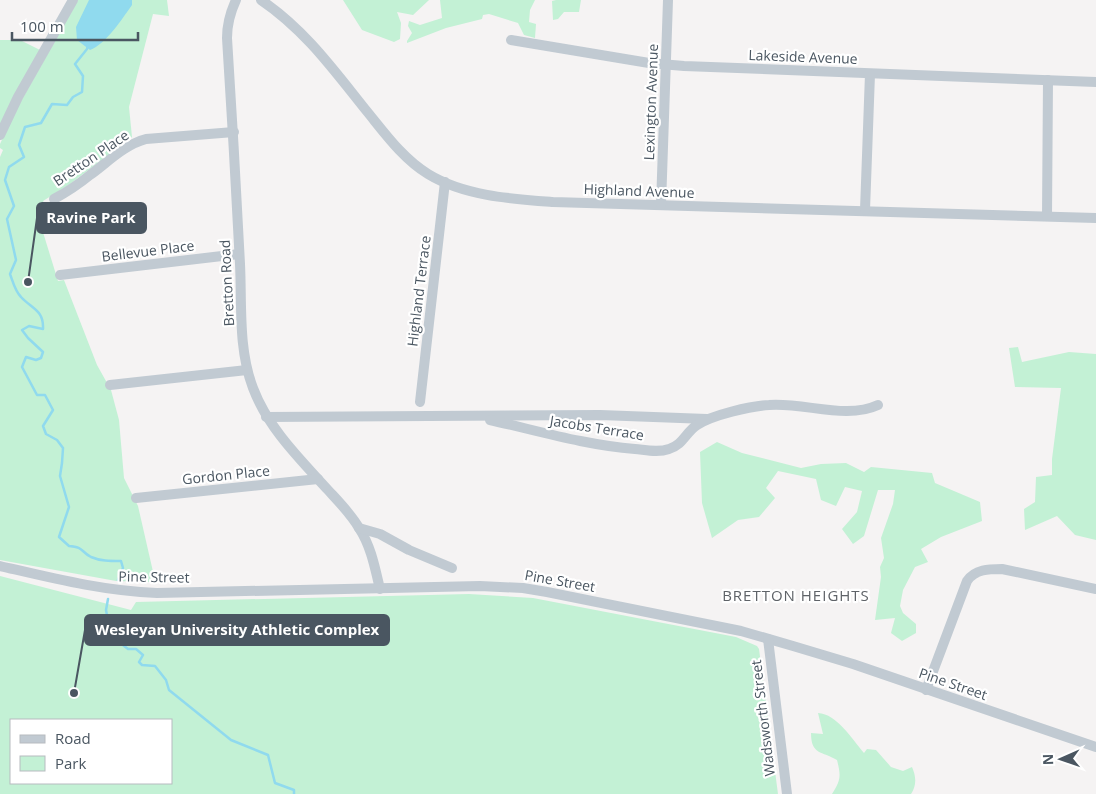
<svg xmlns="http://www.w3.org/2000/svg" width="1096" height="794" font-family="'Open Sans',sans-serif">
<rect width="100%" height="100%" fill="#f5f3f3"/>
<!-- green -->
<g fill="#c3f1d5" fill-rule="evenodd">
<path d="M78,0h89l2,16 -16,-2 -24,93 3,30 -62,47 -27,17 4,9 -9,6 20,65 6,-1 33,85 14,25 8,30 5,58 14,28 16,70 -5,6 -33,-1 -116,-21v-403l3,-7 -3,-2v-4l16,-34z"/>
<path d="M343,0h86l-16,15 -16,-3 4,11 -1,16 -6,3 -32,-12z"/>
<path d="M440,0h95l-5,10 -1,12 7,2 -1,14 -11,-3 -6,-12 -29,-9 -6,1 -1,4 -36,9 -39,15v-2l5,-8 -4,-7 1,-5 11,4 22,-7z"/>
<path d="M556,0h25l-2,12h-15l-6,7 -5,1 -1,-19z"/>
<path d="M0,40h20l20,10 -40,75z"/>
<path d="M1018,347l4,15 47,-10 27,2v186l-21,-5 -18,-19 -32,14 -1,-21 11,-7 1,-25 16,-2v-16l9,-71 -46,-1 -6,-39z"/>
<path d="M717,442l25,11 59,15 20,-4 25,-1 18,9 7,-5 61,6 3,10 45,19 2,19 -41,16 -20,12 7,13 -13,5 -12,23 -3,16 3,7 13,11v9l-14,8 -11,-8 4,-15 -20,2 6,-43 -1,-10 4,-9 -3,-20 12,-34 2,-14h-17l-14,46 -11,8 -11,-15 15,-17 5,-21 -17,-4 -9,19 -15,-6 -5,-21 -38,-8 -12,17 9,10 -16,19 -21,3 -26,18 -10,-35 -2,-51z"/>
<path d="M0,576l131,34 5,-8 333,-8 64,4 203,39 21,9 2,3 19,145h-778zM171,720v63h-160v-63z"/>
<path d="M818,713c19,1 34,26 46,40l3,-4 9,1 15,17 12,4 9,-4c4,9 5,18 -1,27h-79c9,-14 9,-18 5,-34 -15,-9 -26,-5 -26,-27l12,1z"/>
</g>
<!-- water -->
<path fill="#90daee" d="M89,0h43v5c-10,14 -26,39 -42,45l-13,-10 -1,-13z"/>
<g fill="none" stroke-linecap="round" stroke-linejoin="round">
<!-- stream -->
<g stroke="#90daee" stroke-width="2.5">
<path d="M88,45l-1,4 -12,15 8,12 -1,16 -9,5 -6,8 -15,-1 -11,19 -16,4 -6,18 5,12 -15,10 -4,13 9,26 -7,13 9,41 -6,14c3,8 5,17 11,23 11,12 23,13 22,32l-14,-3 -7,4 6,8 15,14 -2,6 -5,2 -10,-3 -4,10 15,28h8l8,15 -10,16 3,8 11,6 6,8 -1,15 -2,13 9,31 -10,30 10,9c15,1 11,5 22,11 9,4 19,4 30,4l2,7 -5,12"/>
<path d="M108,599l-2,11 3,16 9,8 1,8 9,7h8l7,6 -4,7 3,3 13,1 11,14 3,10 62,50 37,15 7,28 19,7v4"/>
</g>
<!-- minor -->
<g stroke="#c1cad2" stroke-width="10">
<path d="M236,0c-6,13 -9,24 -9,38 5,75 9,151 13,226 2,40 -2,85 13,124 15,40 47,71 75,102 11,12 23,24 31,38 12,18 16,40 21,61"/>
<path d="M261,0c43,29 72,69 104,109 19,23 37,49 63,65 36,22 84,25 125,28l543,16"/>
<path d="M511,40l138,23 35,3 412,16"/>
<path d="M0,135l18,-38 55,-97"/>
<path d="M54,199c13,-7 25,-15 36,-24 18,-13 34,-30 56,-36l88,-7"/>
<path d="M661,205l7,-205"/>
<path d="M865,210l5,-136"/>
<path d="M1047,216l1,-136"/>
<path d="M60,275l179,-21"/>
<path d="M110,385l137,-15"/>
<path d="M420,402l25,-220"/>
<path d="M266,417l334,-2 107,4"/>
<path d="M490,420c49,11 95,25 145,29 11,1 23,4 34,0 14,-4 17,-17 28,-24 15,-10 54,-19 72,-20 35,-3 77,15 109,0"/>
<path d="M136,498l182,-19"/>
<path d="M359,528l21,6 29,16 43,18"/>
<path d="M0,566c52,12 103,25 157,27l323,-7 43,2 24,4 194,39 52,15 60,18 243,83"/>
<path d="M768,639l19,155"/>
<path d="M926,690l41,-109c8,-12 22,-12 35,-12l94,20"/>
</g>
</g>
<g text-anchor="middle" stroke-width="4.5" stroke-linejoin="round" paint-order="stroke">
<!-- street labels -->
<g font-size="14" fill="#4a5661" stroke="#fff">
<text transform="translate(803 57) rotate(2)" y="5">Lakeside Avenue</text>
<text transform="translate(651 102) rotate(-88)" y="5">Lexington Avenue</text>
<text transform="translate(91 158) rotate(-34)" y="5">Bretton Place</text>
<text transform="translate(639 191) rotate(2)" y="5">Highland Avenue</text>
<text transform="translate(148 251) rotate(-7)" y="5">Bellevue Place</text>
<text transform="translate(227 283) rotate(-93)" y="5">Bretton Road</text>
<text transform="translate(419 291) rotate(-83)" y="5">Highland Terrace</text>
<text transform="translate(597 428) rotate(9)" y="5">Jacobs Terrace</text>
<text transform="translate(226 475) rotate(-6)" y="5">Gordon Place</text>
<text transform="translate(154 577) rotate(1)" y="5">Pine Street</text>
<text transform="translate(560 581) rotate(10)" y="5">Pine Street</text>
<text transform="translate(953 684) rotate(19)" y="5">Pine Street</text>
<text transform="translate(763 718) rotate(-97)" y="5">Wadsworth Street</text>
</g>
<!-- neighbourhood labels -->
<g font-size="15" letter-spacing="1" fill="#5f6368" stroke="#fff">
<text x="796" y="601">BRETTON HEIGHTS</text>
</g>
</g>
<!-- callouts -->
<path fill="none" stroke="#4a5661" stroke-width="2" d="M28 282L37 218M74 693L85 630"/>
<g fill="#4a5661" stroke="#fff" stroke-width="2">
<circle cx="28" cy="282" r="5"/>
<circle cx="74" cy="693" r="5"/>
</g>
<g fill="#4a5661" stroke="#4a5661" stroke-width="2">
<rect x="37" y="203" width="109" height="30" rx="5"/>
<rect x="85" y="615" width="304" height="30" rx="5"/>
</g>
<g font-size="15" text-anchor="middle" font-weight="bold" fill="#fff">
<text x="91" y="223">Ravine Park</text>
<text x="237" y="635">Wesleyan University Athletic Complex</text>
</g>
<!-- legend -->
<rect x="10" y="719" width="162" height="65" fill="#ffffff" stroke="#b7bbc0"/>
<rect x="20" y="735" width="25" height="8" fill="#c1cad2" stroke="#b7bbc0"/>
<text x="55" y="744" font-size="15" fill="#4a5661">Road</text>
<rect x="20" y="756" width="25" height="15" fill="#c3f1d5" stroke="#b7bbc0"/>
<text x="55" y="769" font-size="15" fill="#4a5661">Park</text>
<!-- north arrow -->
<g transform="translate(1061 759) rotate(268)" stroke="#ffffff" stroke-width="4" paint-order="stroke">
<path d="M0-4L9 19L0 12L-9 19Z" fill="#4a5661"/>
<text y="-8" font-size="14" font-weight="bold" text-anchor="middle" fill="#4a5661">N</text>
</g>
<!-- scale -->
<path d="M12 32v8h126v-8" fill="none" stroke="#4a5661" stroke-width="2.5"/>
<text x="20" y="32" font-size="15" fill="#4a5661" stroke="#ffffff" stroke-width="4" paint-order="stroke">100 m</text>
</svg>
